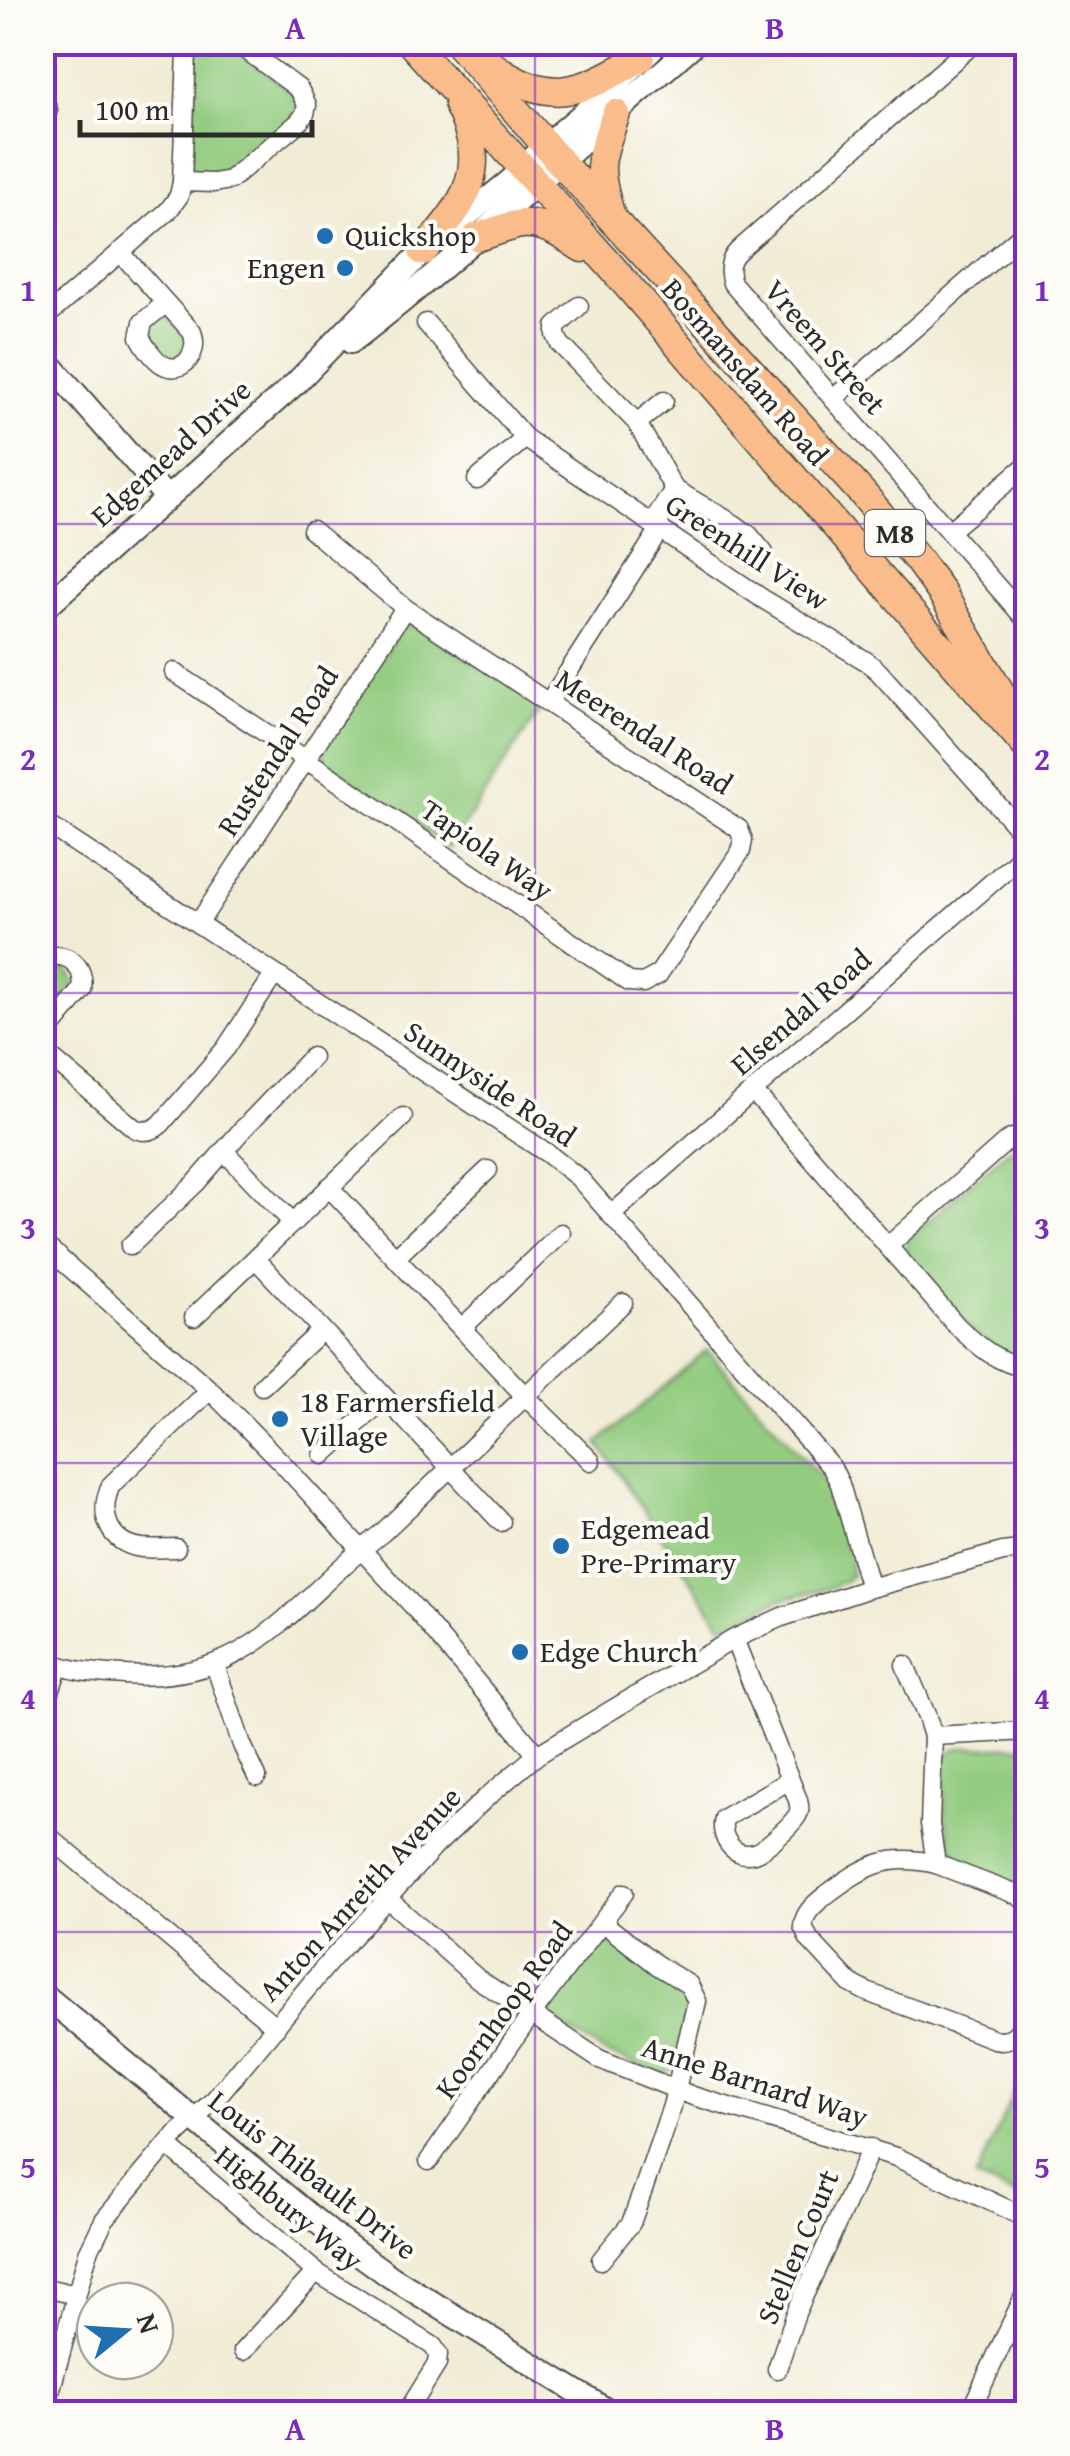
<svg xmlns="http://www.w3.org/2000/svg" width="1070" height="2456" font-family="'Gentium Book Plus',serif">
<rect width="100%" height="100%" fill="#fdfcf7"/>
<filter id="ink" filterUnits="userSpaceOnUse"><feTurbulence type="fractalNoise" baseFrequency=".01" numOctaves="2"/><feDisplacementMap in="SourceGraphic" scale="20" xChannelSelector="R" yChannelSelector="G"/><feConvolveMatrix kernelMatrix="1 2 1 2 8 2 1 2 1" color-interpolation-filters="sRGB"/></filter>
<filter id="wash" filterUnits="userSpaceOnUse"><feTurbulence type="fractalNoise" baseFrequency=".0048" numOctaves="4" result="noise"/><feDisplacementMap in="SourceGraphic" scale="40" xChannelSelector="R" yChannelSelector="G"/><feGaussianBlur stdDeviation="2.25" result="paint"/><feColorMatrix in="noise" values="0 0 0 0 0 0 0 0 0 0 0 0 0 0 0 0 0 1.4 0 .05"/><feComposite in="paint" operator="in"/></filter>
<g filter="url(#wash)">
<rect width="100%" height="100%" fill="#f1ecd5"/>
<!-- green -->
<g fill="#93cc80" stroke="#5f7c56" stroke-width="2.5">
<path d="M199,49l42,4 57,44 1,16 -68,60 -33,3 -6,-4 -3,-7 6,-111z"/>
<path d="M160,315h7l23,26 -12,20 -10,1 -21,-22 -1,-14z"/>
<path d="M408,625l9,1 126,79 -94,143 -123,-85 -4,-13 77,-119z"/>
<path d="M50,963c17,3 22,8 26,24l-34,40v-60z"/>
<path d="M1027,1144v217l-21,-6 -33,-24 -65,-73 -2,-10 4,-11 102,-90z"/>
<path d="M707,1350l113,127 13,27 17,58 1,13 -4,5 -18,8 -49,12 -57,27 -125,-184z"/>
<path d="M1027,1746v106l-12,34c-15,-5 -32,-9 -44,-17 -34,-24 -26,-75 -26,-111l5,-7 7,-3z"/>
<path d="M604,1938l8,2 70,50 7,14 -15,62 -3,4 -9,5 -57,-22 -58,-37 -1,-8 53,-69z"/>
<path d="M1027,2063v138l-51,-23z"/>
</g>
</g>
<g filter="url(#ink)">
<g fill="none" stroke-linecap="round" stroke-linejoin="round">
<!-- minor casing -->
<g stroke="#494844" stroke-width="21">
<g id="minor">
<path d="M975,42l-237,209c-10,10 -10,20 -6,32l296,339"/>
<path d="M42,98l6,12 -6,14"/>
<path d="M182,182l32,1 16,-3 68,-57 7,-9 2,-9 -8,-16 -57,-42 -39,-5"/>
<path d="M120,252l72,80c7,16 -4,39 -23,35 -12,-2 -24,-21 -29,-30l3,-15 23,-19"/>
<path d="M579,306l-23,21v8l4,9 77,79 37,66 60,35 15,11 15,18"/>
<path d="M42,320l126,-109 11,-15 3,-14 5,-131 -2,-9"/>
<path d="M426,323l99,115 238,161 103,62 12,10 150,168"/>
<path d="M833,399l195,-170"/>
<path d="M637,423l27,-22"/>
<path d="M477,480l48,-42"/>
<path d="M949,531l79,-67"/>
<path d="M174,672l146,97 309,213 14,1 15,-8 83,-124 2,-11 -4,-11 -334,-221 -93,-78"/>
<path d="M549,702l111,-173 -1,-16 15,-24"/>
<path d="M42,821l505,332 32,25 253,290 8,16 30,104"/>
<path d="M198,924l207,-316"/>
<path d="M42,959c24,-10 44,6 40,31l-40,49"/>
<path d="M42,1050l92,78c10,5 19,3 27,-4l65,-76 48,-73"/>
<path d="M751,1093l10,7 195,225c21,20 42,39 72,43"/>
<path d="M224,1151l69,72"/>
<path d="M329,1187l196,209 66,65"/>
<path d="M611,1215l417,-364"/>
<path d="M42,1243l168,147 72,73 131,143 124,149"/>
<path d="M130,1246l66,-63 46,-53 70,-73"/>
<path d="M888,1246l119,-105 6,-3 15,-1"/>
<path d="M396,1257l92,-87"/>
<path d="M256,1259l245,263"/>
<path d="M42,1274l16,-18"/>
<path d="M194,1317l209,-200"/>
<path d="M463,1327l98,-94"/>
<path d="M262,1386l60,-56"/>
<path d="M323,1455l62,-57"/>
<path d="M176,1548c-11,0 -23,1 -34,0 -34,-4 -44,-35 -31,-63l99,-95"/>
<path d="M734,1639l64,161c1,7 3,9 -1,16 -6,9 -32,34 -43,37 -21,6 -35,-16 -30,-35l66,-38"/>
<path d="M42,1658c26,14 53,15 82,17 131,9 167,-73 258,-142l241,-230"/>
<path d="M215,1665l27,80 15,32"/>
<path d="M905,1665l22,52 6,19 -3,88 6,40 92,35"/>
<path d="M42,1716l16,-49"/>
<path d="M933,1736l95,-5"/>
<path d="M42,1828l12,13 222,186"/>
<path d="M936,1864c-49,-12 -73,3 -110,31 -11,9 -21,16 -23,31l6,13 41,44 17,9 127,47c22,5 27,-11 34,-28"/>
<path d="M388,1899l90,80 121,80 94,37 203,61 132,62"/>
<path d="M167,2145l149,127 117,74 5,8 -1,10 -31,50"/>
<path d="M429,2161l102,-146 93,-122"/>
<path d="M601,2260l30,-37 12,-33 29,-84 25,-105 -8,-16 -32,-20 -55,-43"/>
<path d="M42,2287l34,8"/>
<path d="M243,2351l73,-79"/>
<path d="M777,2369l19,-56 75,-165"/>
<path d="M44,2414l44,-161 16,-33 68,-81 43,-40 115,-138 106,-116 51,-48 50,-42 88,-53 109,-63 48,-22 88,-29 133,-36 25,-3"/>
<path d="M969,2414l59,-126"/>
</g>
</g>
<!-- tertiary casing -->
<g stroke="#494844" stroke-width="26">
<g id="tertiary">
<path d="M351,342c78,-60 150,-126 223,-192 40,-36 81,-71 122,-108"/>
<path d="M42,355l124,142"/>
<path d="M42,610l254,-227 127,-132 88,-71 35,-35 60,-51 53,-52"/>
<path d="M42,1993l290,241 59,43 222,137"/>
</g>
</g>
<!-- primary casing -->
<g stroke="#494844" stroke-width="31">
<g id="primary">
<path d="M410,42l198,221 420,485"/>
<path d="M457,42l104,121 302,331 54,65 25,34 67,114"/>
<path d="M487,62c63,45 91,32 153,-4"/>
<path d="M610,213c-15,-49 -10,-53 6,-99"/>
<path d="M477,237c13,-3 25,-9 39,-12 24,-6 47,10 66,23"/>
<path d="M423,251c43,-49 68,-81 35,-146"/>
</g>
</g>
<!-- minor -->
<use href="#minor" stroke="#fff" stroke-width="18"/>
<!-- tertiary -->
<use href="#tertiary" stroke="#fff" stroke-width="22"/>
<!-- primary -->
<use href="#primary" stroke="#f9bc8a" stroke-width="28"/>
</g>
</g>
<!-- grid -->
<path fill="none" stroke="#7b2cbf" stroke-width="2.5" stroke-opacity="0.55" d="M535,42v2372M42,524h986M42,993h986M42,1463h986M42,1932h986"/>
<!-- markers -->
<g fill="#1f6fb2" stroke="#fdfcf7" stroke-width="4">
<circle cx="325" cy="236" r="10"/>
<circle cx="345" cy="268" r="10"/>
<circle cx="280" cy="1419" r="10"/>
<circle cx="561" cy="1546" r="10"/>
<circle cx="520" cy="1652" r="10"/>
</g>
<g text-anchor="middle" stroke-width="8" stroke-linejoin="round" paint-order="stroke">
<!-- shield labels -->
<rect fill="#fdfcf7" stroke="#6a6a68" stroke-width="2.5" x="865" y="510" width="60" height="46" rx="8"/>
<g font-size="28" font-weight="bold" fill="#2b2b2b">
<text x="895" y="543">M8</text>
</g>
<!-- poi labels -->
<g font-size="30" fill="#2b2b2b" stroke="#fdfcf7" text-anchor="start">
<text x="345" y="246">Quickshop</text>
<text x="325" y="278" text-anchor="end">Engen</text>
<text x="300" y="1412">18 Farmersfield<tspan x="300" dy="34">Village</tspan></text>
<text x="581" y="1539">Edgemead<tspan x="581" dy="34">Pre-Primary</tspan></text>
<text x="540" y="1662">Edge Church</text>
</g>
<!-- street labels -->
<g font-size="30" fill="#2b2b2b" stroke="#fdfcf7">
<text transform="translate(825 347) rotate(49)" y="10">Vreem Street</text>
<text transform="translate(745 372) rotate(49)" y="10">Bosmansdam Road</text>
<text transform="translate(171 453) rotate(-42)" y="10">Edgemead Drive</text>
<text transform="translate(747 552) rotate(33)" y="10">Greenhill View</text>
<text transform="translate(644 732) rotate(33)" y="10">Meerendal Road</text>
<text transform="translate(278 751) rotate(-57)" y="10">Rustendal Road</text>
<text transform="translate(487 850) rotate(35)" y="10">Tapiola Way</text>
<text transform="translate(801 1012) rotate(-41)" y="10">Elsendal Road</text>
<text transform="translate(490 1084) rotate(34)" y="10">Sunnyside Road</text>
<text transform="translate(360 1894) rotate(-47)" y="10">Anton Anreith Avenue</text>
<text transform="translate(504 2010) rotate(-54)" y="10">Koornhoop Road</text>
<text transform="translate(755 2082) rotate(18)" y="10">Anne Barnard Way</text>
<text transform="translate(313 2175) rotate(38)" y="10">Louis Thibault Drive</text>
<text transform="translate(289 2208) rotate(39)" y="10">Highbury Way</text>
<text transform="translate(798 2247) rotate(-67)" y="10">Stellen Court</text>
</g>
</g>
<!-- margin -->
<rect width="1070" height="2456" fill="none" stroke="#fdfcf7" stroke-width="110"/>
<!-- north arrow -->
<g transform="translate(125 2331) rotate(72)"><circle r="48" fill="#fdfcf7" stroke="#a9a8a5" stroke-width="2.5"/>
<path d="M0-8L18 38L0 25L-18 38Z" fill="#1f6fb2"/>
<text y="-15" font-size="28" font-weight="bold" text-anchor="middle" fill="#2b2b2b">N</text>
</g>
<!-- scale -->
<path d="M80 120v15h232v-15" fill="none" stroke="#2b2b2b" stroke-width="5"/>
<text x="95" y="120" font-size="30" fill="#2b2b2b" stroke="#fdfcf7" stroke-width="8" paint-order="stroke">100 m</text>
<rect x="55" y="55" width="960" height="2346" fill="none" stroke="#7b2cbf" stroke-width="4"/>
<g font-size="32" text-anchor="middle" font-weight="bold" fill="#7b2cbf">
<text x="295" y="39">A</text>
<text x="775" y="39">B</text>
<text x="28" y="301">1</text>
<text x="1042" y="301">1</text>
<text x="28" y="770">2</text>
<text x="1042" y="770">2</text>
<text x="28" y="1239">3</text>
<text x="1042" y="1239">3</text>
<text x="28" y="1709">4</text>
<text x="1042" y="1709">4</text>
<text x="28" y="2178">5</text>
<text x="1042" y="2178">5</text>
<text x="295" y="2440">A</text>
<text x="775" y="2440">B</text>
</g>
</svg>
